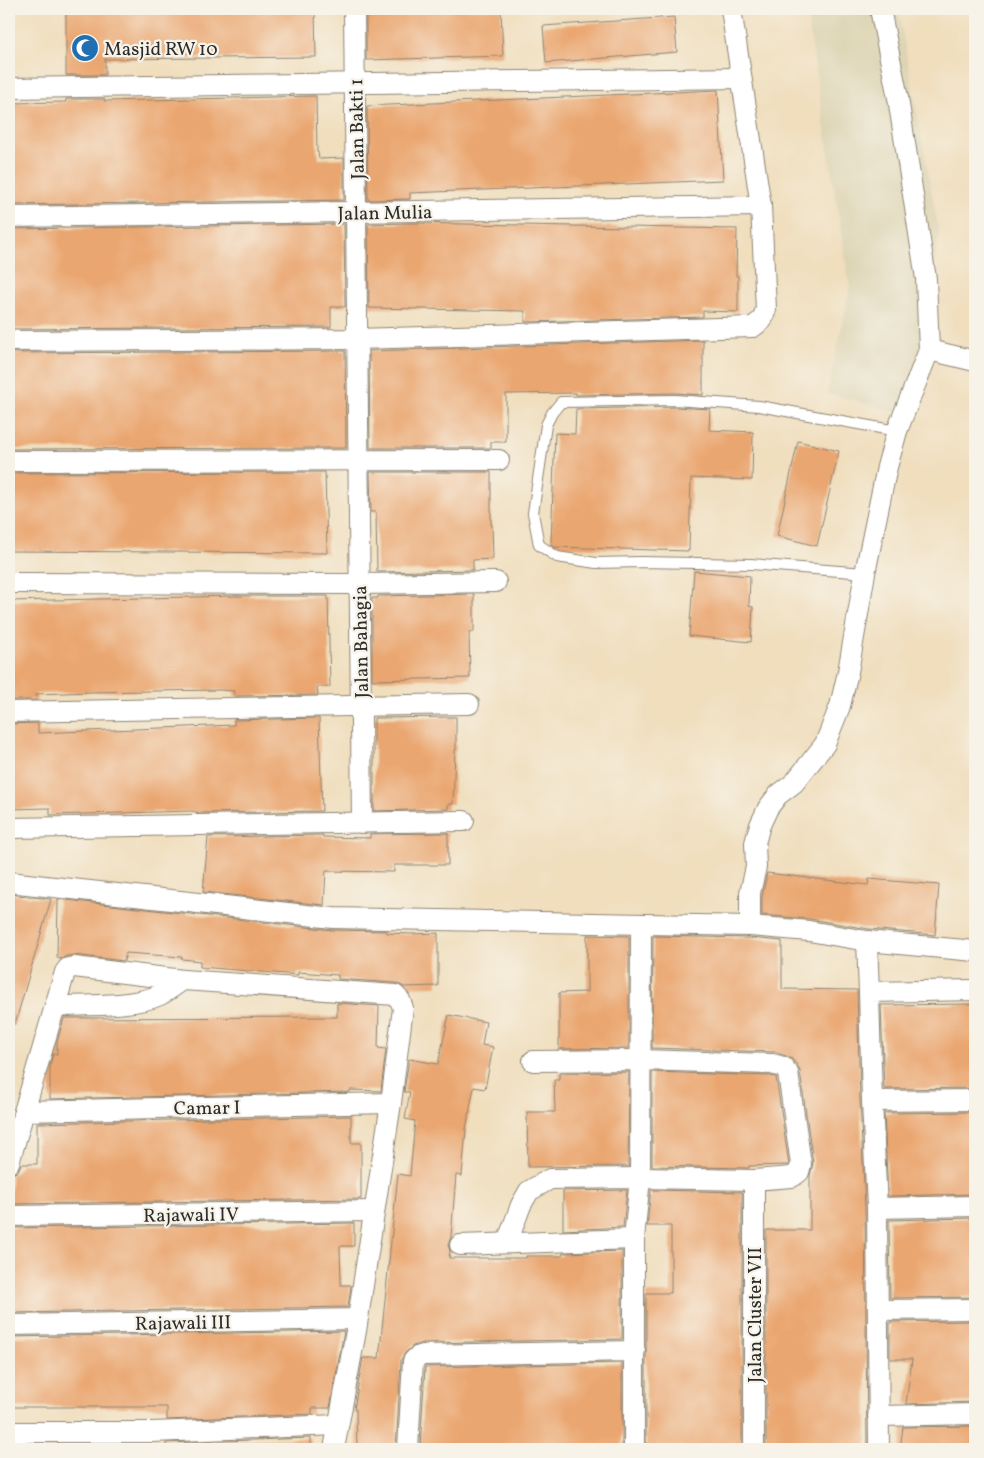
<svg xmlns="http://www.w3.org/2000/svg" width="984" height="1458" font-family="Vollkorn,serif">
<rect width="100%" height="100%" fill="#f7f3e8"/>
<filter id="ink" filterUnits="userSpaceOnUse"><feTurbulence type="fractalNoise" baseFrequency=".02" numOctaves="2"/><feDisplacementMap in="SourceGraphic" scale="10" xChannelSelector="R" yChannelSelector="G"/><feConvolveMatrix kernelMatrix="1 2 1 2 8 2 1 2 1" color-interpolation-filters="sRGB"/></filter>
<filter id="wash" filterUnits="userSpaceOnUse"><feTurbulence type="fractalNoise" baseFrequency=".0096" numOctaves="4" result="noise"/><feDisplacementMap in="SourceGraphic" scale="20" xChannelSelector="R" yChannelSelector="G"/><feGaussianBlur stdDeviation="1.12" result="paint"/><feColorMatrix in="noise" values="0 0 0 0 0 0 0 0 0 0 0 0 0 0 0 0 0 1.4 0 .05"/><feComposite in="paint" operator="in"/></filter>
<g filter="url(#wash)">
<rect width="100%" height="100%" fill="#f0debd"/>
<!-- built -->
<path fill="#ddd4b4" d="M806,9h92l41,223 -25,185 -87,-24 23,-105z"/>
<g id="blocks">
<!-- building -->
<g fill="#eaa670">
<path d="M66,9h249l1,48 -211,2v16h-39z"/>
<path d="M366,9h135l2,47 -137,4z"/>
<path d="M674,17l3,35 -131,11 -3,-37z"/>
<path d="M718,90l5,90 -313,13v6l-42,1 -1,-94z"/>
<path d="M316,96l1,56h1l1,7 25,-1v42l-335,5v-102l57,-1v-3h39l-1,2z"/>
<path d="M411,223l326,6 -1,47h2v36l-35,-1v6l-178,5v-11l-156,-3 -1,-84z"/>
<path d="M344,224l1,83h-14v20l-322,2v-100z"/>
<path d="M703,340v55l-28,-2 -99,2v-2l-70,1v48h-15v6h-121l-1,-97z"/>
<path d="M345,351l1,97 -337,1v-96z"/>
<path d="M675,407l35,2 -1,21 44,2 -1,48 -61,-2 -2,73 -135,-4 -3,-2 4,-112 20,1 1,-25z"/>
<path d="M798,441l41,10 -22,95 -40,-10z"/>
<path d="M325,472l2,81 -318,-2v-78z"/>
<path d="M370,472h121v53h1l1,34 -20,1v10l-96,2 -1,-60h-5z"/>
<path d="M694,571l56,5 -1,30 4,1 -2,35 -62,-6z"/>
<path d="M474,594v38h-5l1,46 -98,2v-82h6v-2z"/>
<path d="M235,596h93l2,91h-13l1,8 -84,1v-5l-15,-1 -128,2 -55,2 1,6h-28v-99z"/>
<path d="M456,717v33h-1l-2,54h-5v5l-74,2v-93z"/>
<path d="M319,718l3,93 -122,2 -8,-2 -142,4v-7l-41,1v-85l29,-1v10l196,-8v-5z"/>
<path d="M448,833v32h-54v7l-68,-1 -2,34 -121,-13 5,-55 115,-2v2l47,1v-4z"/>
<path d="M767,873l101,12 1,-6 70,6 -4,50 -66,-6 -59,-10 -48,-4v-18z"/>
<path d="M9,894l42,5 -36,125 -6,-1z"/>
<path d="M58,899l274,31 55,1v2l24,1 27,-1v53l-34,1 -8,-4 -58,-4v-4l-40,-3v3l-98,-8v-6l-18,-2v-2l-56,-4 -2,8 -49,-6 -9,1 -4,3 -5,-1z"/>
<path d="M587,935l42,1v112l-70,1v-56l28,-1z"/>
<path d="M653,936l96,2 33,3v48l75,1 3,111 5,107 2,241h-101v-219h44v-54l3,-13 -13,-92 -3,-6 -5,-6 -6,-3 -11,-4 -123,-4z"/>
<path d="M337,1003l42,3 -1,42 8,1 -5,42 -31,-1v2l-300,7v-34l3,-11h4v-12l7,-24 273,-1z"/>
<path d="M975,1004v84l-91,1 -3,-84z"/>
<path d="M449,1015l37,7 -4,23 11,2 -8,42 -11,-2 -8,42 -4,47 -6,-1 -5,62 -3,8 2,6 -1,7h77v-2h36l1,-3 59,-2v88l-199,4 -10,3 -8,7 -4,7 -5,89h-39l-1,-40h-2l9,-51h16l19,-184 12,2 5,-55 -10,-2 5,-27h-6l5,-33 29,5z"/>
<path d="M629,1072l-1,94 -100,1 -1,-55h28l-1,-32h5v-7z"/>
<path d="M652,1072l118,4 6,1 13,88 -40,1v2l-97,-2z"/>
<path d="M975,1112v82l-87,2 -4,-83z"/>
<path d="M351,1116v27h10v56l-350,5v-29l7,-4 3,-7h16v-41z"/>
<path d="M627,1190l-4,37 -60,3v-39z"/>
<path d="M651,1190l91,2v257h-96v-156h25v-67h-24z"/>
<path d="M975,1218v79l-85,1 -1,-78z"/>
<path d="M354,1223v23h-14l1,39h10l-3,22 -339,6v-85z"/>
<path d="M975,1321v81l-69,2 6,-45h-22v-37z"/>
<path d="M344,1331l-14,77h-18v6l-145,6v-13h-158v-70z"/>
<path d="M622,1363v86h-202l5,-82z"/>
<path d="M975,1426v23h-75l3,-22z"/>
<path d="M311,1438v11h-145v-6z"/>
</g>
</g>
</g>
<g filter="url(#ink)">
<use href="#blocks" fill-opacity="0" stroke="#8e8474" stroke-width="1"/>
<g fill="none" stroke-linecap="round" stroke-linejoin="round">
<!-- lane casing -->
<g stroke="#8e8474" stroke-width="12">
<path id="lane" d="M865,573l-114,-9 -110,-2 -45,1 -39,-6 -18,-12 -6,-32 13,-88 6,-12 9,-11 114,-2 84,6 138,25"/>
</g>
<!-- street casing -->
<g stroke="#8e8474" stroke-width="22">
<g id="street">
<path d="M354,9l8,814"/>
<path d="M9,88l732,-10"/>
<path d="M9,217l752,-11"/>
<path d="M9,341l348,-2 396,-12 9,-7 4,-11 -5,-103 -30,-197"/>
<path d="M929,350l46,11"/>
<path d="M9,461l490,-1"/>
<path d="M9,583l351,1 136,-2"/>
<path d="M9,712l460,-8"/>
<path d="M9,828l455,-7"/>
<path d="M9,882l324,36 417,8 59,5 58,10 108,10"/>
<path d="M750,926v-33l6,-26 -1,-24 5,-18 8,-17 10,-13 16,-12 31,-39 15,-38 8,-34 17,-99 22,-106 10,-36 32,-81 -3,-71 -28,-181 -18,-89"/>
<path d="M867,941l2,51"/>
<path d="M55,1006c29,-1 78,1 105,-11 8,-4 15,-10 23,-15"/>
<path d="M872,1101l103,-1"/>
<path d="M24,1111l367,-8"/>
<path d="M9,1163l56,-191 3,-4 6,-1 109,13 212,15 5,5 3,8 -12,95 -35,228 -22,118"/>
<path d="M754,1180v269"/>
<path d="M877,1208l98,-2"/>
<path d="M9,1216l364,-5"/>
<path d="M507,1243l14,-38 8,-14 21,-12 90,-1 114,2 38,-3 7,-5 2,-8 -13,-91 -5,-6 -11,-3 -131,-4 -108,1"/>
<path d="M460,1245l174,-6"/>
<path d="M879,1310l96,-1"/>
<path d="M9,1325l348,-6"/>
<path d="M878,1416l97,-2"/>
<path d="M9,1432h143l186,-7"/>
<path d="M408,1449l5,-88 4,-4 6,-2 212,-4"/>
<path d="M634,1449v-210l6,-61 1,-254"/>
<path d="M879,1449l-2,-241 -5,-107 -3,-109 106,-2"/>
</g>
</g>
<!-- lane -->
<use href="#lane" stroke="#fff" stroke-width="10"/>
<!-- street -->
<use href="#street" stroke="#fff" stroke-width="20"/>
</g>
</g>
<!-- icons -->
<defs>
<g id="mosque-disc" transform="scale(1.4375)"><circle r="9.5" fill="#1f6fb2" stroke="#f7f3e8"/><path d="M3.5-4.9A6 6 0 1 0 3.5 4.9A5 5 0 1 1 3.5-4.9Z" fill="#fff"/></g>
</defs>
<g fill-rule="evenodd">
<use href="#mosque-disc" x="85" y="48"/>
</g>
<g text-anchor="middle" stroke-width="4.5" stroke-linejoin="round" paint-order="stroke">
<!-- poi labels -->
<g font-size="19" fill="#2b2b2b" stroke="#f7f3e8" text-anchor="start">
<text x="104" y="55">Masjid RW 10</text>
</g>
<!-- street labels -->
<g font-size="19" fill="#2b2b2b" stroke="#f7f3e8">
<text transform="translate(356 129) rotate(-91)" y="7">Jalan Bakti 1</text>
<text transform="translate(385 212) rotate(-1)" y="7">Jalan Mulia</text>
<text transform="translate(360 642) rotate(-91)" y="7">Jalan Bahagia</text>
<text transform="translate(207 1107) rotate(-1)" y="7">Camar I</text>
<text transform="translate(191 1214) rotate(-1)" y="7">Rajawali IV</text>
<text transform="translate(754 1315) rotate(-90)" y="7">Jalan Cluster VII</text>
<text transform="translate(183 1322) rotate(-1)" y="7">Rajawali III</text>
</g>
</g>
<!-- margin -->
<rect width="984" height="1458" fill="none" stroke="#f7f3e8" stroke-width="30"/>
</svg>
